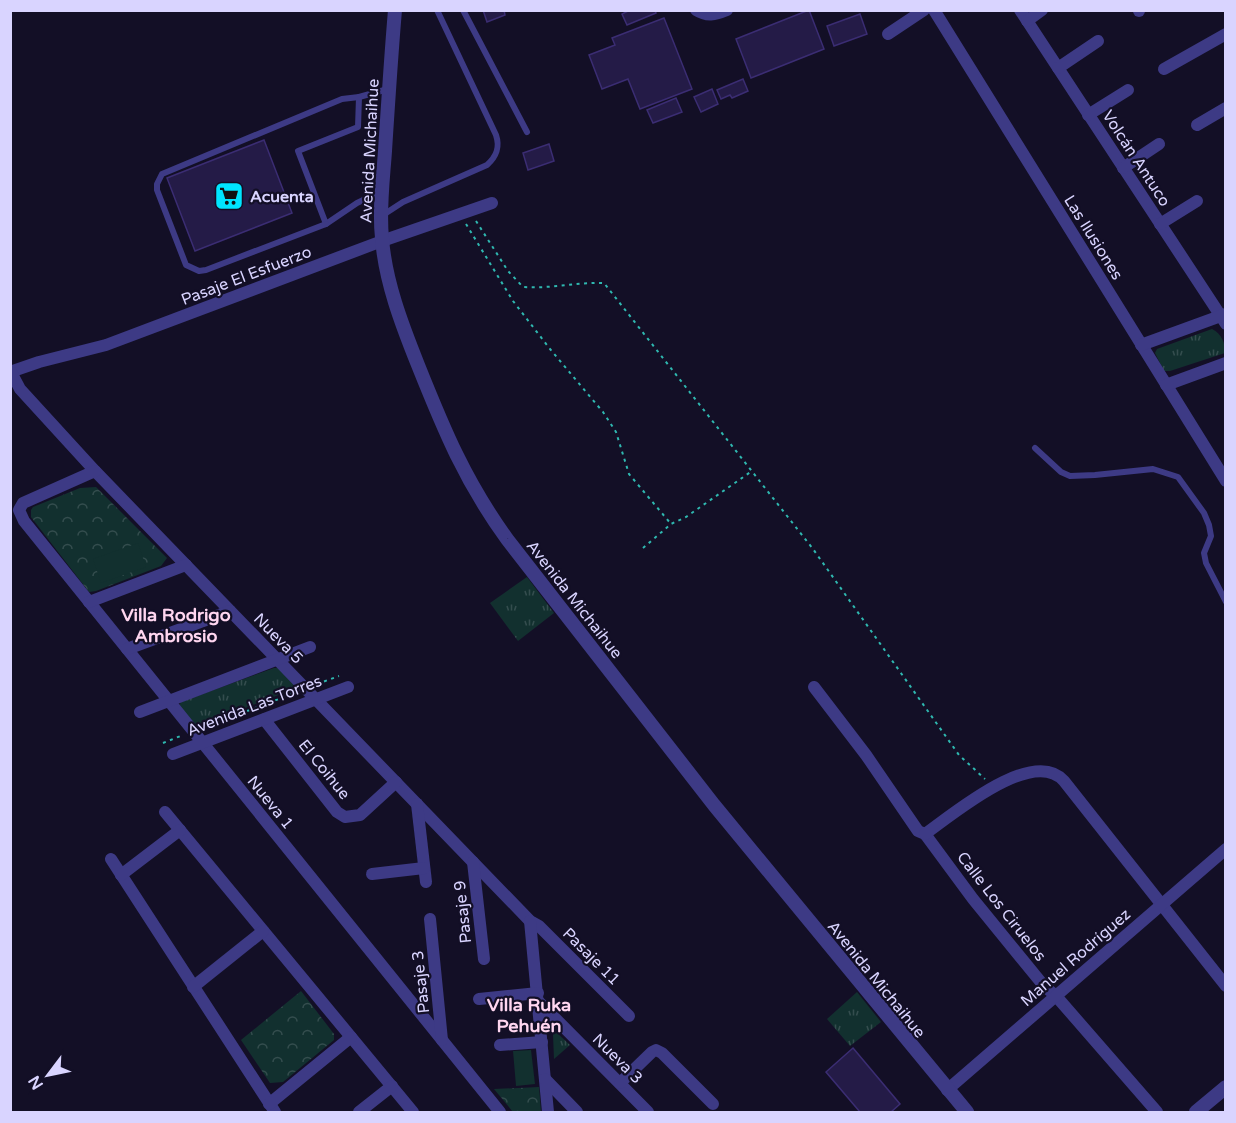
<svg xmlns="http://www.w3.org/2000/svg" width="1236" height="1123" font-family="'Varela Round',sans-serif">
<defs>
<pattern id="grass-tufts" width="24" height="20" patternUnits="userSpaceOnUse" patternTransform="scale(1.5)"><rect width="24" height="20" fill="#12302f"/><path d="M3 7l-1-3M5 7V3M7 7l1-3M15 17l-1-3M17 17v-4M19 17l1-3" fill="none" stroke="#344d4e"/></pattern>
<pattern id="forest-crowns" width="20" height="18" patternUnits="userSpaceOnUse" patternTransform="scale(1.5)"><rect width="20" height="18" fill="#12302f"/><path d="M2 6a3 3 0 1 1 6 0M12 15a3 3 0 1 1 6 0" fill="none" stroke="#344d4e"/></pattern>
</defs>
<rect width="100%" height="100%" fill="#130f26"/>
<!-- grass -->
<g fill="url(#grass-tufts)">
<path d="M1212,329c10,5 13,14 13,24l-55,18h-6l-9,-18 2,-4z"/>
<path d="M527,577l27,36 -36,28 -28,-38z"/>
<path d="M274,668h5l17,18 -2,3 -95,37 -6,-1 -14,-19 2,-4z"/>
<path d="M857,992l24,30 -31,24 -23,-27z"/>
<path d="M557,1033l13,12 -16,14 -1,-25z"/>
</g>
<!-- forest -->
<g fill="url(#forest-crowns)">
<path d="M96,487l71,71 -6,8 -65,25 -7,1 -58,-75v-7l2,-3 47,-19z"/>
<path d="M301,991l33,43v6l-51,42 -13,1 -29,-43z"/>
<path d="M539,1087l2,25h-28l-19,-23z"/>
</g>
<!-- garden -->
<g fill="#12302f">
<path d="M138,543l8,24 -45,16 -8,-24z"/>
<path d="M531,1050l4,34 -19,2 -3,-35z"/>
</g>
<!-- building -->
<g fill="#241b47" stroke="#3b2d73" stroke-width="1.5">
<path d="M483,10h21l1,5 -18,7z"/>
<path d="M630,10h25l1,3 -29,12 -5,-11z"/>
<path d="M809,10l15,39 -73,29 -15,-39z"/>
<path d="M860,14l7,20 -33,12 -7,-20z"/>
<path d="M664,18l28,71 -52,20 -12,-30 -26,10 -13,-34 26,-10 -3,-7z"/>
<path d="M743,79l5,12 -16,7 -2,-3 -9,4 -4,-9z"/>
<path d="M712,89l6,15 -17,8 -7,-15z"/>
<path d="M676,98l6,14 -29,11 -6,-13z"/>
<path d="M264,140l28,73 -97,38 -28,-73z"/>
<path d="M549,144l5,17 -26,9 -5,-17z"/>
<path d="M853,1048l47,56 -9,8h-31l-34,-40z"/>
</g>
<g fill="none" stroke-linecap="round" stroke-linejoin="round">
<!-- path -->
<g stroke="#2fb8b0" stroke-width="2" stroke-dasharray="3 4.5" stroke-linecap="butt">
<path d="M476,221l32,50 15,16c27,2 54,-5 81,-4l209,266 146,206 26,24"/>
<path d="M466,224l47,77 37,48 53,63 13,20 13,42 42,50"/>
<path d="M643,548l28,-24 15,-7 66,-46"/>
<path d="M317,684l22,-8"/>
<path d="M205,727l87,-33"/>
<path d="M163,743l20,-8"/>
</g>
<!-- service -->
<g stroke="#3d3a85" stroke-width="6">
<path d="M463,10l64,122"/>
<path d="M380,192l-23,11 -31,21 -28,-73 60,-24 1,-30 29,-8"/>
<path d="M383,215l20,-13 84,-37c10,-9 13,-18 9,-30l-59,-125"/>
<path d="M326,224l-120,46 -7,1 -13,-6 -29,-75v-6l5,-10 180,-75 17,-2"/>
<path d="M1035,448l26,24 9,4 25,-1 58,-6 25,8 26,36 5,12 2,11 -7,17 2,10 20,39"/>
</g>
<!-- minor -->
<g stroke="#3d3a85" stroke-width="12">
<path d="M696,10c11,7 19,5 31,0"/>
<path d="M934,10l292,471"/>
<path d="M1020,10l206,314"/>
<path d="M1139,11v-1"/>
<path d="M1027,21l15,-11"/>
<path d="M888,34l36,-24"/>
<path d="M1058,68l40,-27"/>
<path d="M1164,69l62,-35"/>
<path d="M1088,115l40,-25"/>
<path d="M1197,125l29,-17"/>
<path d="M1123,168l36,-24"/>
<path d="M1160,224l37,-23"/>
<path d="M1141,345l85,-31"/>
<path d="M10,372l29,-10 67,-17 276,-104 110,-38"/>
<path d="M11,372l9,17 75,82 435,450 9,5 90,90"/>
<path d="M1166,385l60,-22"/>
<path d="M95,471l-72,32 -4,7 5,11 476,591"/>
<path d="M89,602l97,-37"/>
<path d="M127,649l103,-38"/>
<path d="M814,687l52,68 52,76 7,3 48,65 71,87 12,10 101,116"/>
<path d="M140,712l170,-65"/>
<path d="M265,719l2,4 70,89 8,5 15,-2 36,-33"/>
<path d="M173,754l175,-67"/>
<path d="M417,804l9,78"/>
<path d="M165,812l248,300"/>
<path d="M925,834c27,-19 108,-88 139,-53l162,205"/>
<path d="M111,859l164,253"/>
<path d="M473,862l11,97"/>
<path d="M372,874l52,-6"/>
<path d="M121,875l59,-45"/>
<path d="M430,919l12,121"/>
<path d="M530,921l18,191"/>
<path d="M193,987l70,-56"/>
<path d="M479,999l59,-6"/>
<path d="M539,1002l109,110"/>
<path d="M500,1045l42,-3"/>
<path d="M545,1079l32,33"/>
<path d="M620,1083l32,-31 4,-2 6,3 51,51"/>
<path d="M947,1090l279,-241"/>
<path d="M269,1104l82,-67"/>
<path d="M359,1112l33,-26"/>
</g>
<!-- tertiary -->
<g stroke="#3d3a85" stroke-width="14">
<path d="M395,10c-4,47 -7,94 -10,141 -2,29 -6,58 -3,87 3,43 20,87 36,127 26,65 47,116 89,174l207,266 253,307"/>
<path d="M1196,1112l30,-25"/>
</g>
</g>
<!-- icons -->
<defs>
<g id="supermarket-square" transform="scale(1.5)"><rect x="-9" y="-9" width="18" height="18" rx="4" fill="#00e5ff" stroke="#130f26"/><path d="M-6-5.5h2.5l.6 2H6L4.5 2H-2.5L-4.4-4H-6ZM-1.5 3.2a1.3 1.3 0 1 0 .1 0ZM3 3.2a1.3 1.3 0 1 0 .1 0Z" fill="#111"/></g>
</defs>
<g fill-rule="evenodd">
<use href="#supermarket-square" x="229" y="196"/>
</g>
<g text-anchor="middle" stroke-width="4.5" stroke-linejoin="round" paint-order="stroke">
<!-- street labels -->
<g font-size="16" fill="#d9d4ff" stroke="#130f26">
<text transform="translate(369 151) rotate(-87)" y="6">Avenida Michaihue</text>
<text transform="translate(1137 158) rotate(57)" y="6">Volcán Antuco</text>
<text transform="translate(1094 237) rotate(58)" y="6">Las Ilusiones</text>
<text transform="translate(246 275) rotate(-21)" y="6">Pasaje El Esfuerzo</text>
<text transform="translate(575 599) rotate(52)" y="6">Avenida Michaihue</text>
<text transform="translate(279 638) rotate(46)" y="6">Nueva 5</text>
<text transform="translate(254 705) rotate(-21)" y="6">Avenida Las Torres</text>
<text transform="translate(325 769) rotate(51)" y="6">El Coihue</text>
<text transform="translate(271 802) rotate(51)" y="6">Nueva 1</text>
<text transform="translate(1002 906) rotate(52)" y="6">Calle Los Ciruelos</text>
<text transform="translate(462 912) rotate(-96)" y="6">Pasaje 9</text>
<text transform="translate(592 956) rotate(45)" y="6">Pasaje 11</text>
<text transform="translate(1075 957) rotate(-41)" y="6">Manuel Rodríguez</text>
<text transform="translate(877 979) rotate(51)" y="6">Avenida Michaihue</text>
<text transform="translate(420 982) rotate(-96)" y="6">Pasaje 3</text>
<text transform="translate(618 1058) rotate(45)" y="6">Nueva 3</text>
</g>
<!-- poi labels -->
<g font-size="16" font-weight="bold" fill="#d9d4ff" stroke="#130f26" text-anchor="start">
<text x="250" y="202">Acuenta</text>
</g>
<!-- neighbourhood labels -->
<g font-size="18" font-weight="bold" fill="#ffd6f0" stroke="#130f26">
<text x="176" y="621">Villa Rodrigo<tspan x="176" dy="21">Ambrosio</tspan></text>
<text x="529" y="1011">Villa Ruka<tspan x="529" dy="21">Pehuén</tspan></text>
</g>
</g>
<!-- border -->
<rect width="1236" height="1123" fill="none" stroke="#d9d4ff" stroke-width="24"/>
<!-- north arrow -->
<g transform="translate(48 1075) rotate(238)" stroke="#130f26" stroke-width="4.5" paint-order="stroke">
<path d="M0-4.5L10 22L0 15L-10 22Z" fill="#d9d4ff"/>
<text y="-9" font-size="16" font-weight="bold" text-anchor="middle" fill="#d9d4ff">N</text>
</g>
</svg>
